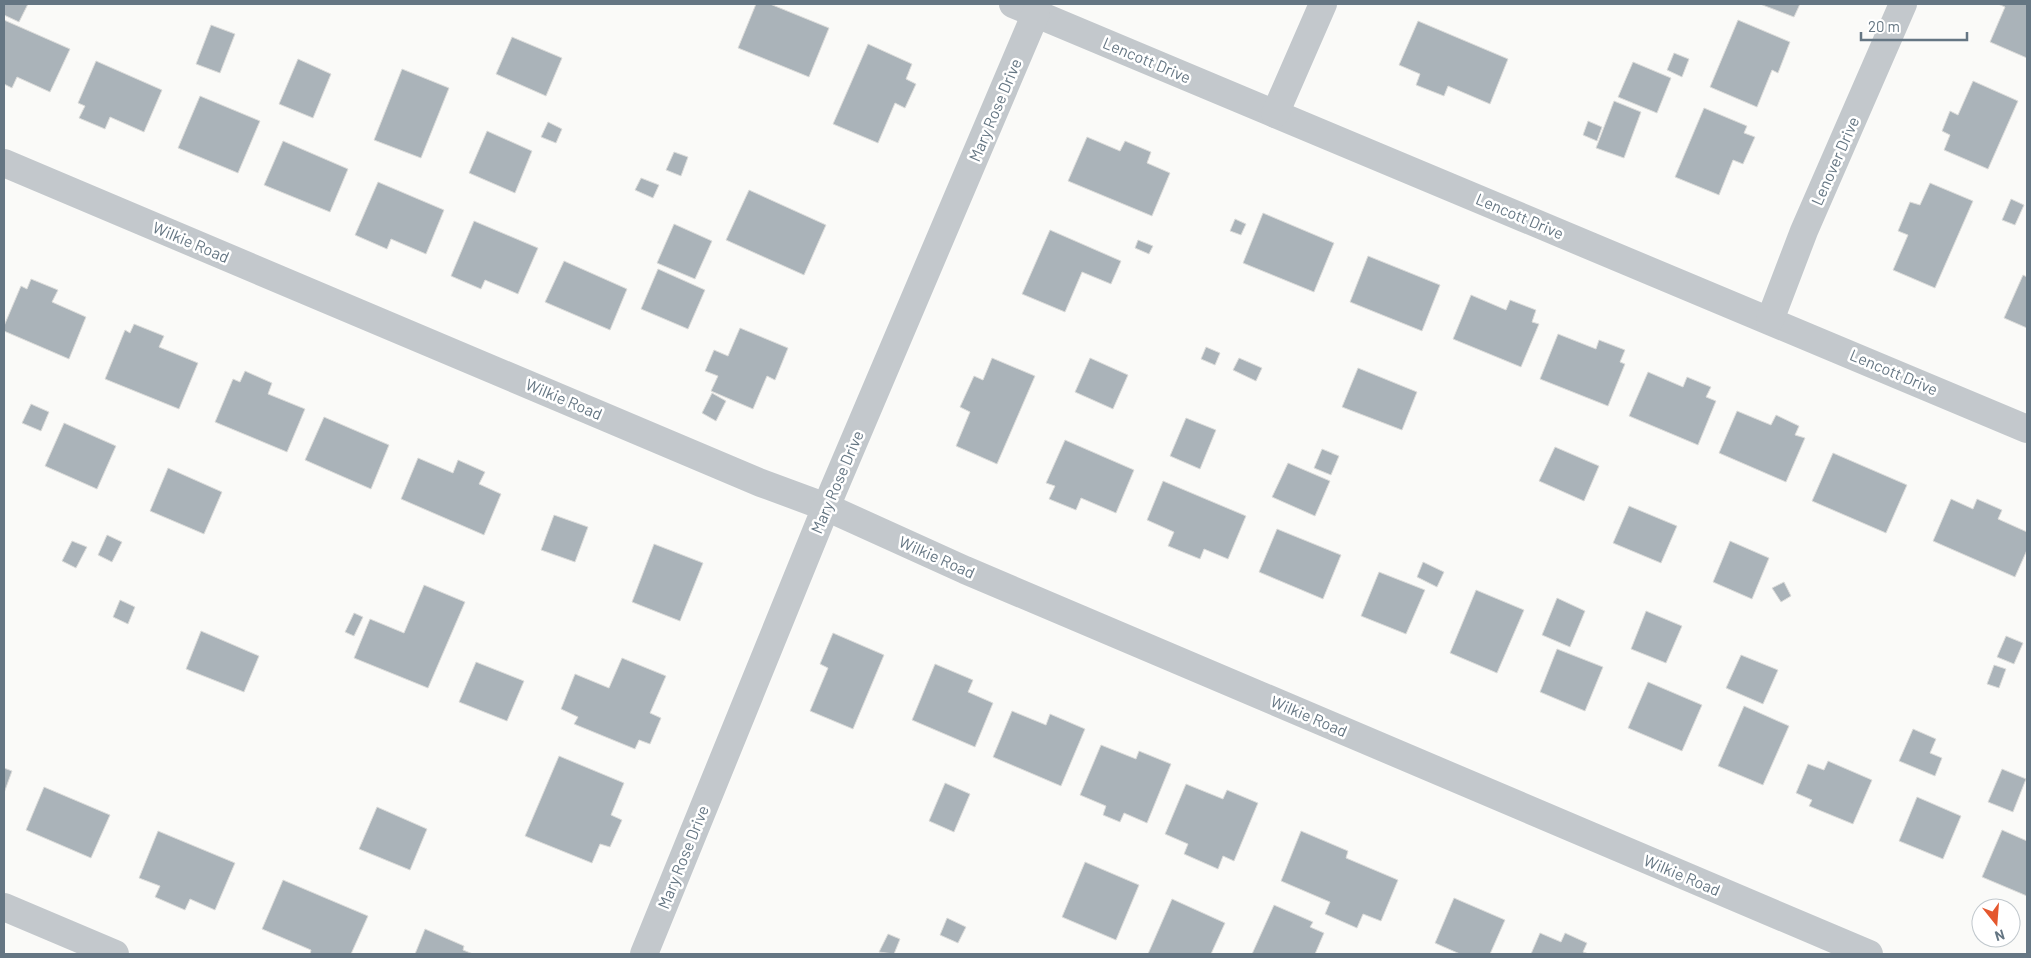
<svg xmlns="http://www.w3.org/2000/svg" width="2031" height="958" font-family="Barlow,sans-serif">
<rect width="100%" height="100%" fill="#fafaf8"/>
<!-- building -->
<g fill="#aab3b9" stroke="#dcdcda">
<path d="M4,4h24l-9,18 -15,-7z"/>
<path d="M756,4h14l59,24 -20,49 -71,-29z"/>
<path d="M1760,4h40l-6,13z"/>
<path d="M1998,4h29v54l-37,-16 15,-35z"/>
<path d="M4,20l66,29 -20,43 -33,-15 -5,11 -8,-4z"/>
<path d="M1738,20l52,22 -12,31 -6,-3 -15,37 -47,-20z"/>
<path d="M1418,21l90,38 -18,45 -42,-18 -4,10 -28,-11 4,-11 -21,-9z"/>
<path d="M211,25l24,9 -15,39 -24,-9z"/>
<path d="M512,37l50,21 -16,38 -50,-22z"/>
<path d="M868,44l44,20 -6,15 10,5 -11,24 -10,-5 -17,40 -45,-19z"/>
<path d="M1674,53l15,6 -7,18 -15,-7z"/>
<path d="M298,59l33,15 -18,44 -34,-14z"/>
<path d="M96,61l66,29 -18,42 -34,-15 -5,12 -26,-11 6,-12 -7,-3z"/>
<path d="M1633,62l38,16 -14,35 -39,-16z"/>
<path d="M402,69l47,19 -28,70 -47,-18z"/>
<path d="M1973,81l45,20 -30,68 -44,-19 6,-15 -8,-4 8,-20 8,4z"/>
<path d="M200,96l60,25 -22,52 -60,-25z"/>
<path d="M1614,101l27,11 -17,46 -28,-10z"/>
<path d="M1704,108l43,18 -3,7 11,4 -12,27 -10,-4 -14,35 -44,-18z"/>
<path d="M1588,121l14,6 -5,14 -14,-6z"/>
<path d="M548,122l14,7 -6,14 -15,-6z"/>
<path d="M487,131l45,20 -17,42 -46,-20z"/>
<path d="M1087,137l33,14 5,-10 26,11 -4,11 23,10 -18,43 -84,-35z"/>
<path d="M283,141l65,28 -18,43 -66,-27z"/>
<path d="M674,152l14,5 -7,19 -15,-6z"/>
<path d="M641,178l18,7 -6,13 -18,-8z"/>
<path d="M378,182l66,28 -18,44 -35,-15 -4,10 -32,-14z"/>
<path d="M1930,183l43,18 -38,87 -42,-18 15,-35 -10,-4 12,-29 10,3z"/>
<path d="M749,190l77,35 -22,50 -78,-35z"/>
<path d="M2011,199l13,6 -9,20 -13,-5z"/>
<path d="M1263,213l71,30 -20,49 -71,-29z"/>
<path d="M1235,219l11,5 -5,11 -11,-4z"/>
<path d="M474,221l64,27 -20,46 -33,-14 -4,9 -30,-13z"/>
<path d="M674,224l38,17 -17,38 -38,-16z"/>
<path d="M1050,230l71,31 -10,23 -29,-12 -17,40 -43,-18z"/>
<path d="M1138,240l15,6 -4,8 -14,-6z"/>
<path d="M1368,256l72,29 -18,46 -72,-29z"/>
<path d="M564,261l63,28 -17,41 -65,-28z"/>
<path d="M658,269l47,21 -17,39 -47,-20z"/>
<path d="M2023,275l4,2v51l-23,-10z"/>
<path d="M31,279l27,11 -6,12 34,15 -17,42 -65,-28v-5l17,-40 6,3z"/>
<path d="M1471,295l35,15 4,-10 26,10 -4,12 7,2 -18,43 -68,-28z"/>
<path d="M134,324l30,12 -5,11 39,16 -19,46 -74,-30 20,-49 5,3z"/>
<path d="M740,328l48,20 -13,32 -8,-4 -14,33 -42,-18 7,-15 -13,-5 9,-21 14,6z"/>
<path d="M1558,334l38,15 3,-9 26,10 -5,12 5,2 -17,42 -68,-27z"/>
<path d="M1206,347l14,6 -5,12 -14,-6z"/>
<path d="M992,358l43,18 -38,88 -41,-18 14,-34 -10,-5 14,-31 9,4z"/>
<path d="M1090,358l38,17 -15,34 -38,-17z"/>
<path d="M1239,358l23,10 -6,13 -23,-11z"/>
<path d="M1358,368l59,24 -15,38 -60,-23z"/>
<path d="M245,371l27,12 -4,11 37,15 -18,43 -72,-30 18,-43 7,3z"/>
<path d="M1648,372l35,15 4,-10 24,10 -5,10 10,4 -18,44 -69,-29z"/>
<path d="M712,393l14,8 -10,20 -14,-8z"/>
<path d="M31,404l18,8 -8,19 -19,-8z"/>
<path d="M1737,411l34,14 5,-10 23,11 -4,9 10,3 -19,44 -67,-29z"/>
<path d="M324,417l65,28 -18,44 -66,-29z"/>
<path d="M1186,418l30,12 -16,39 -30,-13z"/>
<path d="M64,423l52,23 -19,43 -52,-23z"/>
<path d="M1065,440l69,30 -18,43 -35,-15 -5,12 -27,-11 6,-13 -9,-3z"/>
<path d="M1555,447l44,19 -15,35 -45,-20z"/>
<path d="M1322,449l17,7 -8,19 -17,-7z"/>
<path d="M1833,453l74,32 -21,48 -74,-32z"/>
<path d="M418,458l35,15 5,-13 27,12 -6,12 22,10 -17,41 -83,-36z"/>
<path d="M1288,463l42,18 -15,35 -43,-19z"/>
<path d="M168,468l54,24 -18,42 -54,-23z"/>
<path d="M1163,481l83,35 -18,43 -24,-10 -4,10 -32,-13 6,-14 -27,-12z"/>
<path d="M1951,499l22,10 4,-10 25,11 -4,9 29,13v18l-12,27 -82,-36z"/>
<path d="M1629,506l48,20 -16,37 -48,-20z"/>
<path d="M554,515l34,12 -13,35 -34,-12z"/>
<path d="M1277,529l64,26 -18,44 -64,-27z"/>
<path d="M107,535l15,7 -10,20 -14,-7z"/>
<path d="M72,541l15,6 -11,21 -14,-7z"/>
<path d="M1730,541l39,17 -17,41 -39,-17z"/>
<path d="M654,544l49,19 -23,58 -48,-19z"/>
<path d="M1423,562l21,10 -7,15 -20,-10z"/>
<path d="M1379,572l46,18 -19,44 -45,-18z"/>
<path d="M1784,582l7,14 -10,6 -9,-14z"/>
<path d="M424,585l41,17 -37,86 -74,-30 16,-39 34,14z"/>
<path d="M1476,590l48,20 -27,63 -47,-20z"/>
<path d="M1557,598l28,13 -15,36 -28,-12z"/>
<path d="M120,600l15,7 -7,17 -15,-7z"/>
<path d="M1646,611l36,15 -16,37 -35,-14z"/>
<path d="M354,613l9,4 -9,19 -9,-4z"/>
<path d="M201,631l58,25 -15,36 -58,-23z"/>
<path d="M833,633l51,22 -31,74 -43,-18 18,-43 -8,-4z"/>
<path d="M2006,636l17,7 -9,21 -17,-7z"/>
<path d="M1557,649l46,18 -18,44 -45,-19z"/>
<path d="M1741,655l37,15 -15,34 -37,-16z"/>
<path d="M622,658l44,18 -16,37 11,5 -11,26 -11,-4 -4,9 -61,-25 4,-7 -17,-8 14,-35 34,14z"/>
<path d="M476,662l48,19 -17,40 -48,-19z"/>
<path d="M935,664l38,16 -5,12 25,11 -18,44 -63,-27z"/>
<path d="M1994,665l12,4 -7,19 -12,-4z"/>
<path d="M1648,682l54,23 -20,46 -54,-23z"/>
<path d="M1744,706l45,20 -26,59 -45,-19z"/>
<path d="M1012,711l34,14 4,-11 35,15 -24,57 -68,-29z"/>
<path d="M1913,729l23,10 -6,14 12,5 -7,18 -36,-15z"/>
<path d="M1101,745l35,14 3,-8 32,13 -24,59 -23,-10 -4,9 -17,-7 3,-9 -26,-11z"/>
<path d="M559,756l65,27 -13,32 11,5 -12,27 -10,-3 -8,19 -67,-27z"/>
<path d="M1828,761l44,19 -19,44 -44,-18 3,-6 -16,-7 12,-29 16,6z"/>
<path d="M4,768l8,3 -8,22z"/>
<path d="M2002,769l24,10 -13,33 -25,-10z"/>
<path d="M945,783l25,11 -16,38 -25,-11z"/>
<path d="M1186,784l37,15 4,-9 31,13 -24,58 -11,-5 -5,13 -34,-15 4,-10 -23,-10z"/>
<path d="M44,787l66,28 -19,43 -65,-28z"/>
<path d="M1917,797l44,19 -18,43 -44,-18z"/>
<path d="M377,807l50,22 -17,41 -51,-21z"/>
<path d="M2002,830l25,11v55l-45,-19z"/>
<path d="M158,831l77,32 -20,47 -25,-11 -5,11 -30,-13 5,-11 -21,-8z"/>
<path d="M1301,831l47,20 -2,7 52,22 -17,41 -18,-7 -6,14 -32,-14 5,-12 -49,-21z"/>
<path d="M1085,862l54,23 -23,55 -54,-23z"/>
<path d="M283,880l85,36 -17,38h-41l1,-4 -49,-21z"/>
<path d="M1454,898l51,22 -15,34h-30l-25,-11z"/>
<path d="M1172,899l53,24 -14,31h-63z"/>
<path d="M1274,905l39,17 -3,5 14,6 -9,21h-63z"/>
<path d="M947,918l19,9 -8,16 -18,-8z"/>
<path d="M425,929l39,17 -1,4 10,4h-58z"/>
<path d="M1540,933l21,9 4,-9 22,10 -4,9 6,2h-58z"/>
<path d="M888,934l12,5 -6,15 -15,-2z"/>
</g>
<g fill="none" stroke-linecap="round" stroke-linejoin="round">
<!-- minor -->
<g stroke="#c3c8cc" stroke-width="28">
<path d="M1013,4l1014,425"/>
<path d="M1275,114l48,-110"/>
<path d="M4,163l757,320 65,24 139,63 904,384"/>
<path d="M1770,320l34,-89 99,-227"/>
<path d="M4,907l111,47"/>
<path d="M644,954l182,-447 210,-494"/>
</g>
</g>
<g text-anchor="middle" stroke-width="5" stroke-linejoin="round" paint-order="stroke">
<!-- street labels -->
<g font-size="16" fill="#657683" stroke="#fff">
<text transform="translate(1147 60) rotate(23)" y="6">Lencott Drive</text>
<text transform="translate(995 110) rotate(-67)" y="6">Mary Rose Drive</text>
<text transform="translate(1835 161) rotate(-66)" y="6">Lenover Drive</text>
<text transform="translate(1520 216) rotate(23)" y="6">Lencott Drive</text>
<text transform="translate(191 242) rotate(23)" y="6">Wilkie Road</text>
<text transform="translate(1894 372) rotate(23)" y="6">Lencott Drive</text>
<text transform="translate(564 399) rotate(23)" y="6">Wilkie Road</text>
<text transform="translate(837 482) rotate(-67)" y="6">Mary Rose Drive</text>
<text transform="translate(937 557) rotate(24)" y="6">Wilkie Road</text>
<text transform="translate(1309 716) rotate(23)" y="6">Wilkie Road</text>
<text transform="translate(683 857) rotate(-68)" y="6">Mary Rose Drive</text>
<text transform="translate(1682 875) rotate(23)" y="6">Wilkie Road</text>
</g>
</g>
<!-- border -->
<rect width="2031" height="958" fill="none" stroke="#657683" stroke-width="10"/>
<!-- north arrow -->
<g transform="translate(1996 923) rotate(163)"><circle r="24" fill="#ffffff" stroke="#c1c8cd"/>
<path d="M0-4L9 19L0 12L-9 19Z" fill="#e4572e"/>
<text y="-8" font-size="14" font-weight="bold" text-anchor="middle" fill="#657683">N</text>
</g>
<!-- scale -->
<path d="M1861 32v8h106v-8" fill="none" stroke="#657683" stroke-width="2.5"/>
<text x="1868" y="32" font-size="15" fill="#657683" stroke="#ffffff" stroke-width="4" paint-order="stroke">20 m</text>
</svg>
